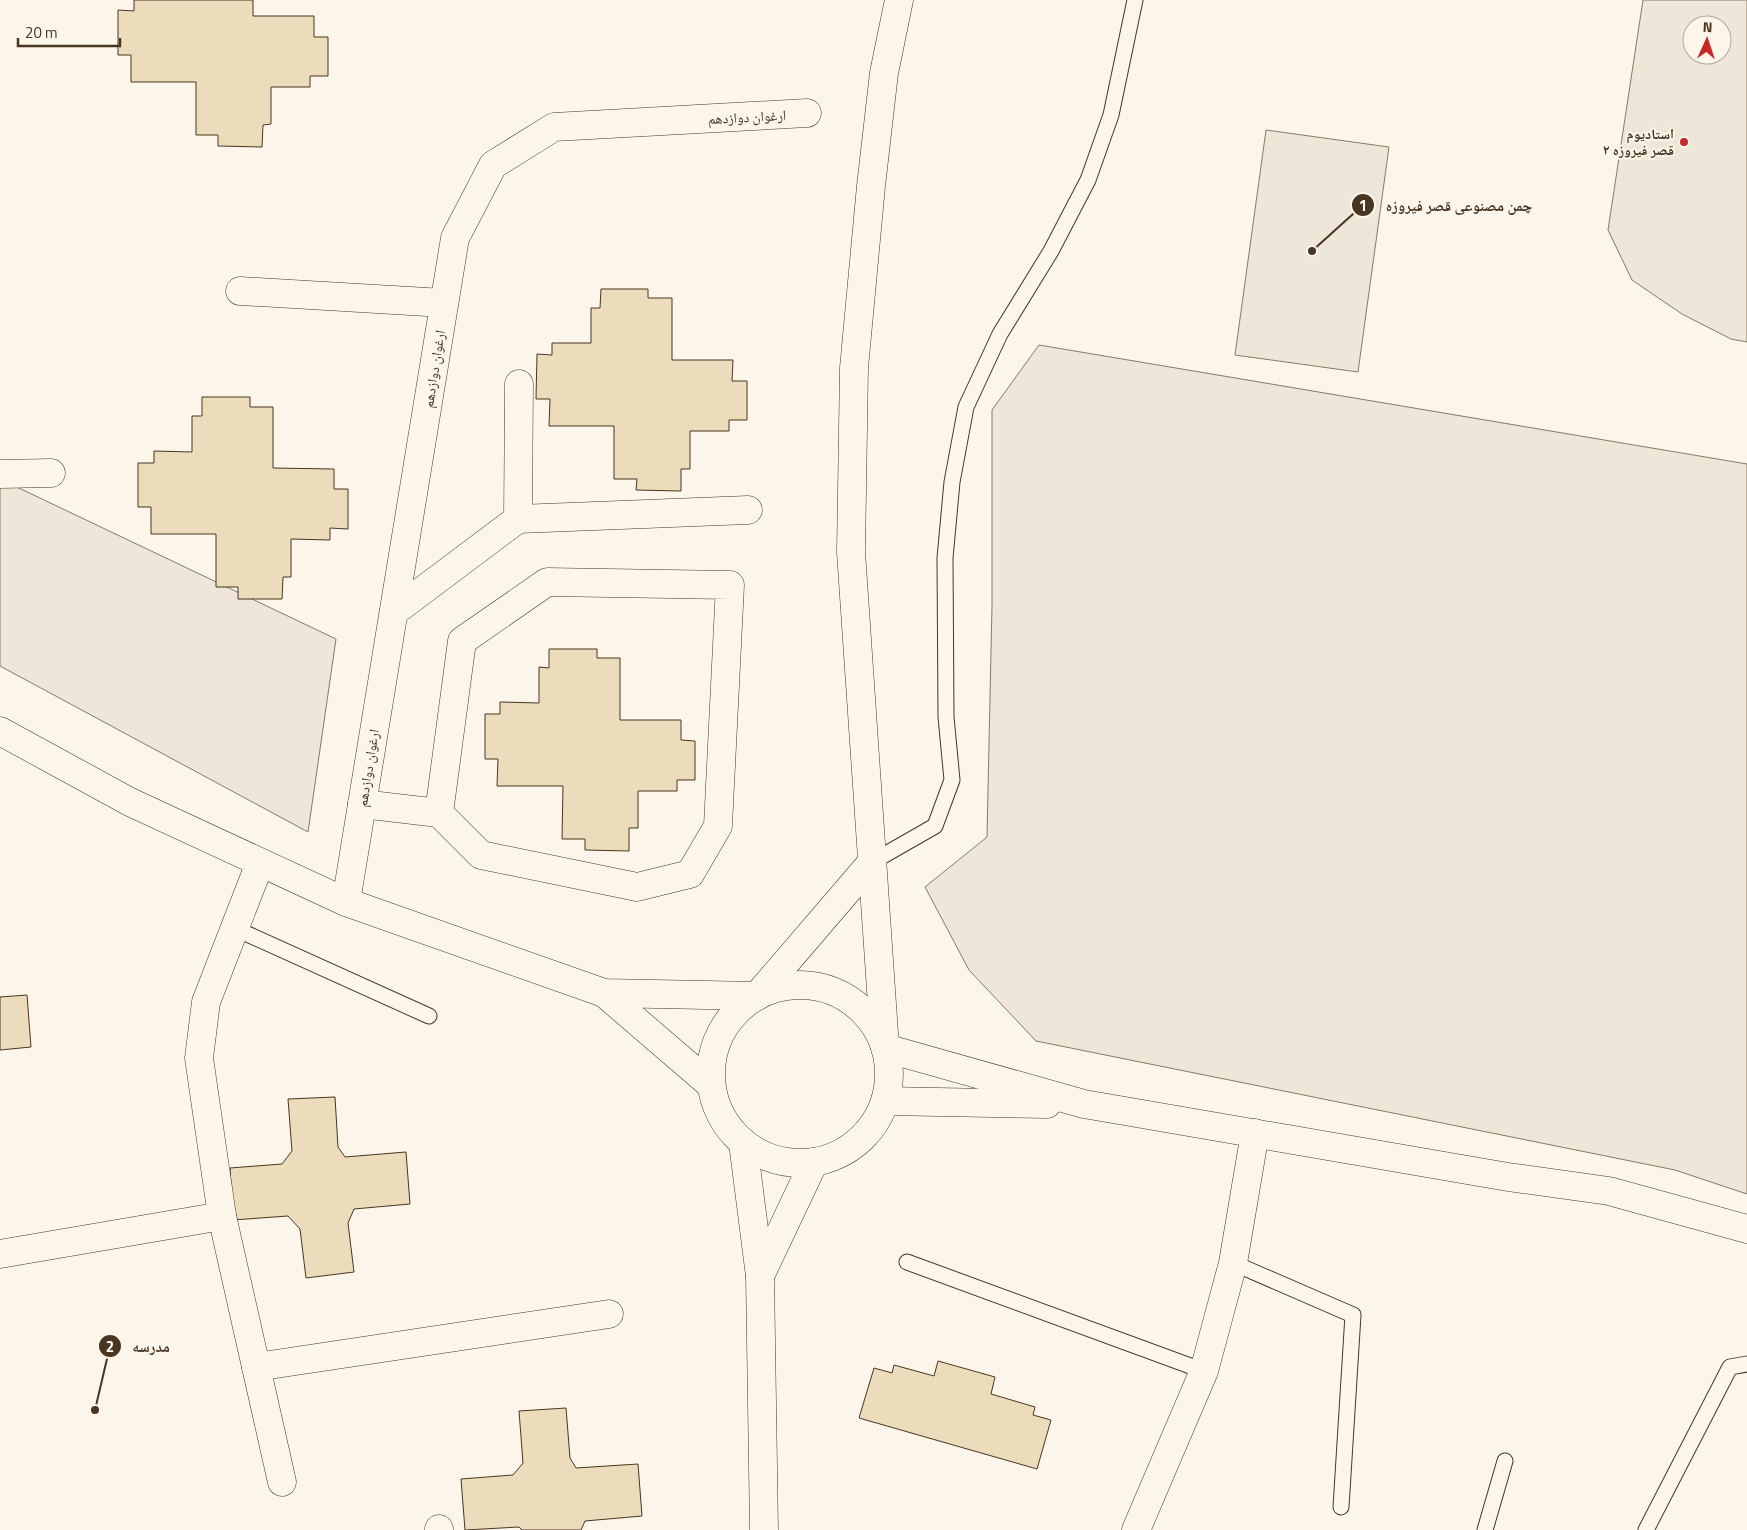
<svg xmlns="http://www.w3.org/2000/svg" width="1747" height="1530" font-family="'Titillium Web','Noto Naskh Arabic',sans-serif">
<rect width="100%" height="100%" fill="#fbf6e9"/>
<!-- green -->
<g fill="#ede6d9" stroke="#887966" fill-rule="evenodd">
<path d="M1643,0h104v342l-16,-3 -49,-25 -50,-34 -24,-50zM1692,25h30v30h-30z"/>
<path d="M1266,130l123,17 -31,225 -123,-17z"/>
<path d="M1039,345l708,119v730l-72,-24 -639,-129 -67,-71 -44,-83 62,-50 5,-231v-196z"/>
<path d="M0,479l336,160 -28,193 -308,-166z"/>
</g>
<!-- building -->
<g fill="#ecdcbc" stroke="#4a3520">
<path d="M134,0h119v16h61v21h14v39h-18v11h-39v37l-8,1 -1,22 -44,-1v-11h-22v-53h-65v-27h-13v-45l16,1z"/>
<path d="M601,289h47v9h24v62h61l-1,21h15v39h-18v11h-39v38h-9v22l-45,-1 1,-11h-23v-53h-65l1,-27h-14l1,-45 15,1v-12h39v-35h9z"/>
<path d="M202,397h48v10h23v61l61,1v20h14v40l-18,-1v12l-39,-1v38h-8l-1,22h-44v-12h-22v-53h-65v-27h-13v-44h16v-12l38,1v-36h10z"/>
<path d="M549,649h48v9h23v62h61v20l14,1v39h-18v11h-39v37h-9v23l-44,-1v-11h-23l1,-53h-66l1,-27h-13v-45h15v-12l39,1v-36l10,1z"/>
<path d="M27,995l4,52 -31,3v-53z"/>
<path d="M335,1097l3,50 7,10 61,-5 4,52 -56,5 -6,14 6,49 -48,6 -6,-49 -12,-13 -55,4 -3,-52 52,-4 10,-13 -4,-52z"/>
<path d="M938,1361l57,16 -4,17 44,13 -2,8 18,5 -14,49 -178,-51 15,-50 18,5 2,-8 40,11z"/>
<path d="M566,1408l4,50 6,10 62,-4 4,52 -57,5 -4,9h-59l-3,-3 -54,3 -4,-51 52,-4 10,-12 -4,-52z"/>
</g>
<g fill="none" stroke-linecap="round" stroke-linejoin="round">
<!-- service casing -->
<g stroke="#4a3520" stroke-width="17">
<g id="service">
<path d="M872,862l63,-36 17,-46 -6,-63 -1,-159 7,-76 14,-75 34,-73 51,-83 37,-71 23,-65 24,-115"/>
<path d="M234,928l195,88"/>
<path d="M907,1262l297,109"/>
<path d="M1233,1263l120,52 -12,192"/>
<path d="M1485,1530l20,-69"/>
<path d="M1646,1530l84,-163 17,-3"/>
</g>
</g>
<!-- minor casing -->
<g stroke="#4a3520" stroke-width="29">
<g id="minor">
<path d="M899,0l-15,73 -13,113 -17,182 -3,184 34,496 199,56 424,73 101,14 138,38"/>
<path d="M240,291l204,12"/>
<path d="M0,474l51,-1"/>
<path d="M518,519l230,-9"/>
<path d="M394,612l124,-93 1,-135"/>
<path d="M0,731l130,71 216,100 258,91 153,3 115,-134"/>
<path d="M362,804l77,9 23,-172 85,-59 183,3 -12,241 -28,48 -53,13 -156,-32 -42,-42"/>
<path d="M260,863l-54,139 -7,56 23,158 60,266"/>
<path d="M346,902l109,-664 38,-73 61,-38 253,-14"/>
<circle cx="800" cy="1074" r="89"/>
<path d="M604,993l107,92"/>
<path d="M885,1101l162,3"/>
<path d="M743,1143l17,133 4,254"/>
<path d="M0,1254l222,-38"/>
<path d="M760,1276l54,-114"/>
<path d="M256,1367l353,-53"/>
<path d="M439,1529v1"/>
<path d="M1136,1530l68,-159 29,-108 22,-130"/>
</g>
</g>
<!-- service -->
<use href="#service" stroke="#fbf6e9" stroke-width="15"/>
<!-- minor -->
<use href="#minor" stroke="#fbf6e9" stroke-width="28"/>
</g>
<!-- markers -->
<circle fill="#c62828" stroke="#fbf6e9" stroke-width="2" cx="1684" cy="142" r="5"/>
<g text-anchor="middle" stroke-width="4" stroke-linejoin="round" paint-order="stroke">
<!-- street labels -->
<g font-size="14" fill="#4a3520" stroke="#fbf6e9">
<text transform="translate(747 117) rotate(-3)" y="5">ارغوان دوازدهم</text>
<text transform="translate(434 369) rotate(-81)" y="5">ارغوان دوازدهم</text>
<text transform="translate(368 768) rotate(-81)" y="5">ارغوان دوازدهم</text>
</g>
<!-- poi labels -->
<g font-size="14" font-weight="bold" fill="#4a3520" stroke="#fbf6e9" text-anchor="end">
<text x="1674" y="139">استادیوم<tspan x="1674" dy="16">قصر فیروزه ۲</tspan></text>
</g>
</g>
<!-- callouts -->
<path fill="none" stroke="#4a3520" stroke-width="2" d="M1312 251L1363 205M95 1410L110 1346"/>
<g fill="#4a3520" stroke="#fbf6e9" stroke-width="2">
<circle cx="1312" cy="251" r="5"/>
<circle cx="95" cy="1410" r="5"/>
<circle cx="1363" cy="205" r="12"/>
<circle cx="110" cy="1346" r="12"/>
</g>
<g font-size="15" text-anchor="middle" font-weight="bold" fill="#fff">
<text x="1363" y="211">1</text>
<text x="110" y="1352">2</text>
</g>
<g font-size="15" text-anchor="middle" font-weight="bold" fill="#4a3520" stroke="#fbf6e9" stroke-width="4" stroke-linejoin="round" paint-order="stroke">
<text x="1459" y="211">چمن مصنوعی قصر فیروزه</text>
<text x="151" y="1352">مدرسه</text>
</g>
<!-- north arrow -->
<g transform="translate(1707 40) rotate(3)"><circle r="24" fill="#fbf6e9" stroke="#b4a999"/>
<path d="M0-4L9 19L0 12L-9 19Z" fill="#c62828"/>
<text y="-8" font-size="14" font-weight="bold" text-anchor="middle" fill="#4a3520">N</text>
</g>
<!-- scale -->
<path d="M18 38v8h102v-8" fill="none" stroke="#4a3520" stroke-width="2.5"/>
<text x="25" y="38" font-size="15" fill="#4a3520" stroke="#fbf6e9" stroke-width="4" paint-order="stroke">20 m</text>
</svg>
